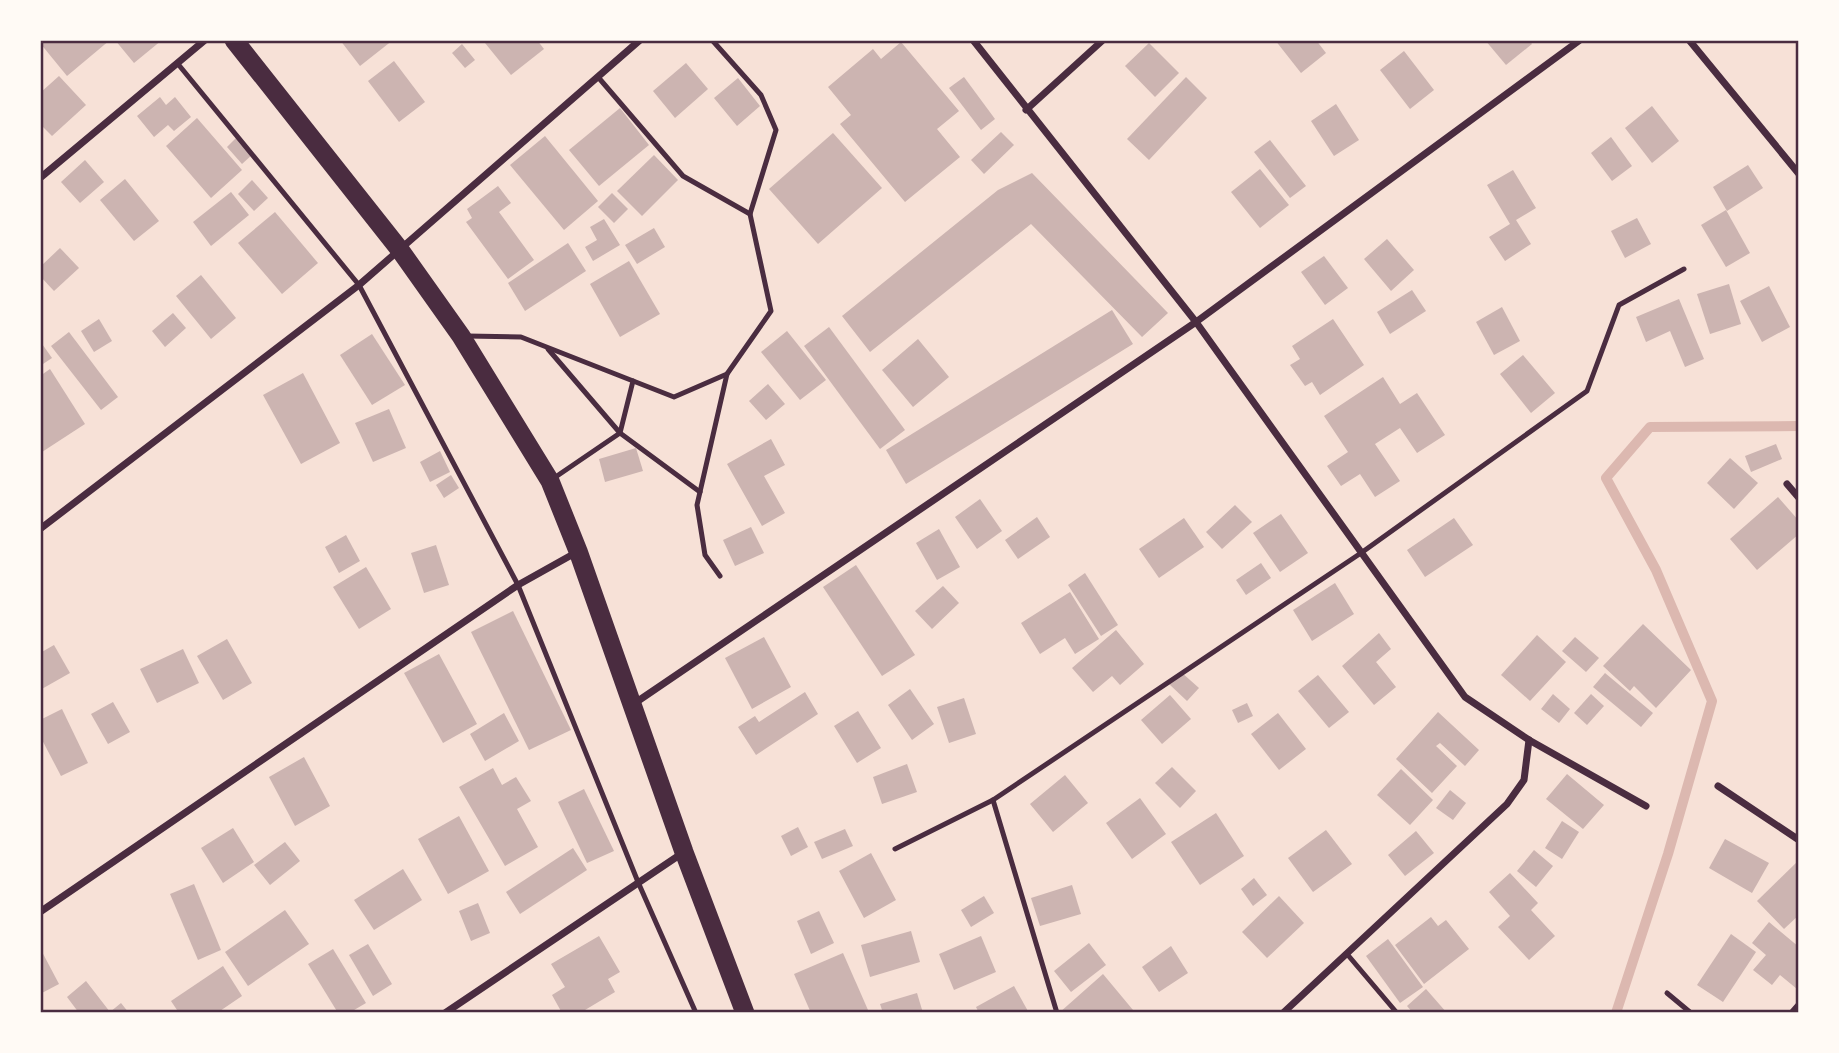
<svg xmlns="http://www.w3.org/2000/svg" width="1839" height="1053" font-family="Figtree,sans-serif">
<rect width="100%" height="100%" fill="#f7e1d7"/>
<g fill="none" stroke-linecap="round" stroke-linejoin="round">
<!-- stream -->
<path stroke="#dcb8b0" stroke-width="10" d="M1616,1013l52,-159 44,-153 -56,-131 -50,-92 44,-51 149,-1"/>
</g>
<!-- building -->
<g fill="#ccb4b1">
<path d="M44,40h66l-43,36 -27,-33z"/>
<path d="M115,40h47l-28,23z"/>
<path d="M340,40h53l-33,26z"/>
<path d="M489,40h48l7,9 -33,26 -26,-32z"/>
<path d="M1275,40h41l10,13 -25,20z"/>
<path d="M1485,40h44l3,4 -26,21z"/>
<path d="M901,42l58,69 -22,18 23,28 -55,45 -65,-78 11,-9 -23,-28 45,-38 8,10z"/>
<path d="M1149,43l30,30 -24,24 -30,-31z"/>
<path d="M462,44l13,16 -10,8 -13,-15z"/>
<path d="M1404,51l30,39 -24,19 -30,-39z"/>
<path d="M394,61l31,41 -26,20 -31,-41z"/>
<path d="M686,63l22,26 -33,29 -22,-27z"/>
<path d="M59,76l27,29 -34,31 -12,-12v-31z"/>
<path d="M964,77l31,42 -14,11 -32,-42z"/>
<path d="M1186,77l21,21 -58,62 -22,-21z"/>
<path d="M738,78l22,28 -23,20 -23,-28z"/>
<path d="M160,97l6,8 9,-8 16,20 -17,14 -6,-6 -14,12 -17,-21z"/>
<path d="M1336,104l23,36 -25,16 -23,-35z"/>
<path d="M1652,106l27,35 -27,22 -27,-35z"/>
<path d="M620,108l29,37 -50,41 -30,-36z"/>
<path d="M197,118l45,52 -31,28 -45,-52z"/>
<path d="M1001,132l13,13 -30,29 -13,-14z"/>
<path d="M833,133l49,55 -64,56 -49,-55z"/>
<path d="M545,136l53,65 -34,29 -54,-65z"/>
<path d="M237,137l16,17 -11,10 -15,-17z"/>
<path d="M1611,137l21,29 -20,15 -21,-28z"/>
<path d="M1270,140l36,46 -16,12 -36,-46z"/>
<path d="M654,155l24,25 -36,36 -25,-25z"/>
<path d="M85,160l19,22 -24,21 -19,-21z"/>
<path d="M1748,165l15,23 -36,23 -14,-24z"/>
<path d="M1260,169l29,36 -29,23 -29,-36z"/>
<path d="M1513,170l23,38 -20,12 15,24 -26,17 -16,-24 21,-13 -23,-39z"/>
<path d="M1032,173l136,140 -26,24 -111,-113 -161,128 -28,-36 156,-126z"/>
<path d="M125,179l34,42 -25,20 -34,-41z"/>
<path d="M252,180l16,18 -14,13 -16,-17z"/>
<path d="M498,186l13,17 -12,9 35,48 -26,19 -42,-57 6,-4 -5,-9z"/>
<path d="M231,192l18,23 -38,31 -18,-24z"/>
<path d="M612,193l16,16 -14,14 -16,-16z"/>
<path d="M1726,210l24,43 -24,14 -25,-42z"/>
<path d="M275,212l43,51 -36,31 -44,-51z"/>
<path d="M1637,218l14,26 -26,14 -14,-27z"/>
<path d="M604,219l16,26 -27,16 -8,-14 12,-7 -7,-13z"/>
<path d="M654,228l11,19 -28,17 -12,-19z"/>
<path d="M1387,239l27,31 -23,21 -27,-32z"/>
<path d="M568,243l18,28 -61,40 -17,-28z"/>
<path d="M60,248l19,20 -25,23 -14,-15v-9z"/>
<path d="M1324,256l24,32 -23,17 -24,-33z"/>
<path d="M629,261l31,53 -40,23 -30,-53z"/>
<path d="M201,275l35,43 -25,21 -35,-43z"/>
<path d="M1729,284l12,40 -31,10 -13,-40z"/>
<path d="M1769,286l21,41 -28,15 -22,-41z"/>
<path d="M1412,290l14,21 -36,23 -13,-22z"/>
<path d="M1679,299l25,60 -19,8 -15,-36 -24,11 -10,-25z"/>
<path d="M1502,307l18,34 -26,14 -18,-33z"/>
<path d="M1112,310l21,34 -227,140 -20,-34z"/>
<path d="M173,313l13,15 -21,19 -13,-16z"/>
<path d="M99,319l13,22 -18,11 -13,-21z"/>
<path d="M1333,319l31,46 -44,30 -8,-13 -7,4 -15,-21 10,-6 -8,-13z"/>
<path d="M829,327l76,103 -25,19 -76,-103z"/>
<path d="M787,331l39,49 -26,20 -39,-48z"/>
<path d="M69,332l49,65 -17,13 -50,-64z"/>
<path d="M372,334l33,51 -33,20 -32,-50z"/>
<path d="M918,339l31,38 -36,30 -31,-37z"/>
<path d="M40,341l12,17 -12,8z"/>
<path d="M1523,355l32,38 -24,20 -31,-39z"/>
<path d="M50,369l35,55 -43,28 -2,-4v-72z"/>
<path d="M303,373l37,70 -39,21 -38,-69z"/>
<path d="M1383,377l17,27 17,-11 28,42 -28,18 -17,-25 -25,16 25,37 -25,16 -15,-23 -19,12 -14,-20 21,-14 -24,-36z"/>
<path d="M768,384l17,20 -19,16 -17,-19z"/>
<path d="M389,409l17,39 -33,14 -18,-39z"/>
<path d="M771,439l14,26 -21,11 21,37 -23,13 -35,-62z"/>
<path d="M1776,444l6,15 -31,13 -6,-16z"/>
<path d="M636,448l7,23 -38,11 -6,-23z"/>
<path d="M440,451l10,21 -20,10 -10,-20z"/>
<path d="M1730,458l28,25 -24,26 -27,-26z"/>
<path d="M451,475l8,13 -15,10 -8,-13z"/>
<path d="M1778,497l21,24v13l-42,36 -27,-31z"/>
<path d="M980,499l22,32 -25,18 -22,-32z"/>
<path d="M1235,505l17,17 -30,27 -16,-17z"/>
<path d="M1281,514l27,39 -28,19 -27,-39z"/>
<path d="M1037,517l13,20 -32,22 -13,-19z"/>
<path d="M1184,518l20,29 -45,31 -20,-29z"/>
<path d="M1454,518l19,27 -48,32 -18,-27z"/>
<path d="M751,527l13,26 -29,13 -12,-26z"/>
<path d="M939,529l21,38 -23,13 -21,-37z"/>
<path d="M346,535l14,26 -21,12 -14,-26z"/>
<path d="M436,545l13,40 -25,8 -13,-40z"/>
<path d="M1261,563l10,15 -25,17 -10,-15z"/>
<path d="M856,565l59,90 -33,21 -59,-89z"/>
<path d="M366,567l25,42 -32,20 -26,-42z"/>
<path d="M1085,573l33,52 -17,11 -33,-51z"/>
<path d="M1335,583l19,31 -42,27 -19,-31z"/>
<path d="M943,586l16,17 -27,26 -17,-18z"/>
<path d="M1070,592l29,47 -24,15 -10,-16 -25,16 -19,-31z"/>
<path d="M513,611l58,119 -42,20 -58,-118z"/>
<path d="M1643,624l48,46 -35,38 -22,-22 -4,5 -27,-25z"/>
<path d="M1116,630l28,34 -24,21 -8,-9 -19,16 -21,-24z"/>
<path d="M1379,633l12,16 -15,13 20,25 -22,18 -32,-39z"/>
<path d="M1537,635l29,27 -36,39 -29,-26z"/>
<path d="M764,637l27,50 -39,22 -27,-51z"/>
<path d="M1575,637l24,21 -13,14 -24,-21z"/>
<path d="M227,639l25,44 -29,17 -26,-44z"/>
<path d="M54,645l16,28 -30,17v-37z"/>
<path d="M183,649l16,34 -42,20 -17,-34z"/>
<path d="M439,654l38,70 -34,19 -39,-70z"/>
<path d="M1181,672l18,16 -12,13 -18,-17z"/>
<path d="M1605,673l48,40 -12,14 -48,-40z"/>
<path d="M1318,675l31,37 -20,16 -31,-37z"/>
<path d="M910,689l24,35 -22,16 -24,-35z"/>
<path d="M805,692l13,22 -62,41 -18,-28 17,-11 4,6z"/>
<path d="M1553,694l17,15 -11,14 -18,-14z"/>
<path d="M1591,694l13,12 -17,19 -13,-12z"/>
<path d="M1170,695l21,24 -29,25 -21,-24z"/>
<path d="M964,698l12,36 -27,9 -12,-36z"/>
<path d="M113,702l17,30 -22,12 -17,-30z"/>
<path d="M1247,703l6,13 -15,7 -6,-13z"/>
<path d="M62,709l26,54 -27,13 -21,-40v-16z"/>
<path d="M858,711l23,37 -24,15 -23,-37z"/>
<path d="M1438,712l41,38 -14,16 -25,-23 -4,3 21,20 -25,27 -36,-34z"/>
<path d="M504,713l15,28 -34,20 -15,-27z"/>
<path d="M1278,713l28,36 -27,21 -28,-36z"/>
<path d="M304,757l26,49 -35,20 -26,-49z"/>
<path d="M907,764l10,28 -35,12 -9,-27z"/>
<path d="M1172,767l24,24 -16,17 -25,-25z"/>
<path d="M493,768l9,17 14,-8 15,24 -14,8 21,38 -33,19 -46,-79z"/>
<path d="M1401,769l32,31 -23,25 -33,-30z"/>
<path d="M1567,774l37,31 -21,24 -37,-30z"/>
<path d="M1065,775l23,28 -35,29 -23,-28z"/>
<path d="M584,789l30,62 -27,12 -29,-61z"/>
<path d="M1450,790l16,13 -13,17 -17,-12z"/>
<path d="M1140,798l26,36 -34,25 -26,-36z"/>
<path d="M1216,813l28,43 -44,29 -29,-43z"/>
<path d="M459,816l30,55 -41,23 -30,-55z"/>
<path d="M1562,821l17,11 -17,27 -17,-11z"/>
<path d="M798,827l10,20 -17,9 -10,-20z"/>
<path d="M233,828l21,34 -31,21 -22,-35z"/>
<path d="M845,829l8,17 -31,13 -8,-17z"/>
<path d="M1326,830l26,34 -39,28 -25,-34z"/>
<path d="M1416,831l18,22 -29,23 -17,-21z"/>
<path d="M1725,839l44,24 -17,30 -43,-25z"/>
<path d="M285,842l15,19 -30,24 -16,-20z"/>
<path d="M573,848l14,22 -67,44 -14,-22z"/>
<path d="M1534,850l19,16 -17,21 -19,-16z"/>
<path d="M871,853l25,47 -32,18 -25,-47z"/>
<path d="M1799,860v55l-15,14 -27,-28z"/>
<path d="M403,869l19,31 -48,30 -20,-30z"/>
<path d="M1510,873l28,30 -7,7 24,26 -26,24 -31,-33 12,-11 -21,-24z"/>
<path d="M1254,878l13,17 -14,11 -12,-17z"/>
<path d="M194,884l27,66 -23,10 -28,-66z"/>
<path d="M1072,885l9,29 -41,12 -9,-28z"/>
<path d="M984,896l10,17 -23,14 -10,-17z"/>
<path d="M1279,896l25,27 -37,35 -25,-26z"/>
<path d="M478,903l12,30 -19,8 -12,-30z"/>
<path d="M285,910l24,34 -61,42 -23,-34z"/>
<path d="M819,911l15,32 -23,11 -14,-33z"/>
<path d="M1431,917l7,9 8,-6 23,29 -45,35 -29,-39z"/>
<path d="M1769,922l30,25 -2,42 -17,-14 -8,10 -19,-15 13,-15 -14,-12z"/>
<path d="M911,931l9,31 -50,15 -9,-32z"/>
<path d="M1731,934l25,18 -33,50 -26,-17z"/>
<path d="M599,936l21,36 -12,7 7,13 -35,21h-4l-2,-3 -12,3 -10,-18 13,-8 -14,-23z"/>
<path d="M981,936l15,36 -42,18 -15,-36z"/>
<path d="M1388,939l35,48 -23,16 -34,-47z"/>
<path d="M1089,943l17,22 -35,27 -17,-21z"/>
<path d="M368,944l24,40 -19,12 -24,-41z"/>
<path d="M1171,946l17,27 -29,19 -17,-25z"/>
<path d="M40,948l19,36 -19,10z"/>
<path d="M333,949l33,54 -17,10h-11l-30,-49z"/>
<path d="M843,953l25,57 -7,3h-50l-17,-39z"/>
<path d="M223,966l19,30 -25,17h-38l-8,-12z"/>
<path d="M1103,974l30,36 -3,3h-71z"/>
<path d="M86,981l24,31 11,-9 8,10h-50l-12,-16z"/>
<path d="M1014,986l15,27h-50l-3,-6z"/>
<path d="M1426,989l21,24h-34l-6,-7z"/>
<path d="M917,993l6,20h-40l-3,-9z"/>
</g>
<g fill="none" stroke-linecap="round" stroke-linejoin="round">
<!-- service -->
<g stroke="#4a2c40" stroke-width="5">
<path d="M178,64l181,221 159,300 120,297 58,131"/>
<path d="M598,77l85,99 67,38"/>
<path d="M467,336l54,1 153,60 53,-23 44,-63 -21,-97 26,-84 -15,-35 -49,-55"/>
<path d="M548,349l72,84 80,59"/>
<path d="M554,478l66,-45 13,-52"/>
<path d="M720,576l-15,-21 -8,-50 30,-131"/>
<path d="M993,800l64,213"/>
<path d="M895,849l98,-49 368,-247 226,-162 32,-86 65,-36"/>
<path d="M1347,954l50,59"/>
<path d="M1667,993l24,20"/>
</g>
<!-- minor -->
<g stroke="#4a2c40" stroke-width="7">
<path d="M973,40l223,282 269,375 64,43 117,66"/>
<path d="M1689,40l110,134"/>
<path d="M1026,110l77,-70"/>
<path d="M40,178l165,-138"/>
<path d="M1787,484l12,14"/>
<path d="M40,529l319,-244 281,-245"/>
<path d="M635,703l561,-381 384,-282"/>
<path d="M1718,786l81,54"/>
<path d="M40,912l478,-327 59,-33"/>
<path d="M445,1013l239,-161"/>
<path d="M1283,1013l224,-209 17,-24 5,-40"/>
<path d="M1792,1013l7,-8"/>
</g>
<!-- trunk -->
<path stroke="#4a2c40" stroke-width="19" d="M234,40l166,210 61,86 89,145 28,70 106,301 61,161"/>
</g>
<!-- border -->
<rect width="1839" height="1053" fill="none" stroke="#fffaf5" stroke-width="84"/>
<rect x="42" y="42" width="1755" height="969" fill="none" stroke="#4a2c40" stroke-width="2.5"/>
</svg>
